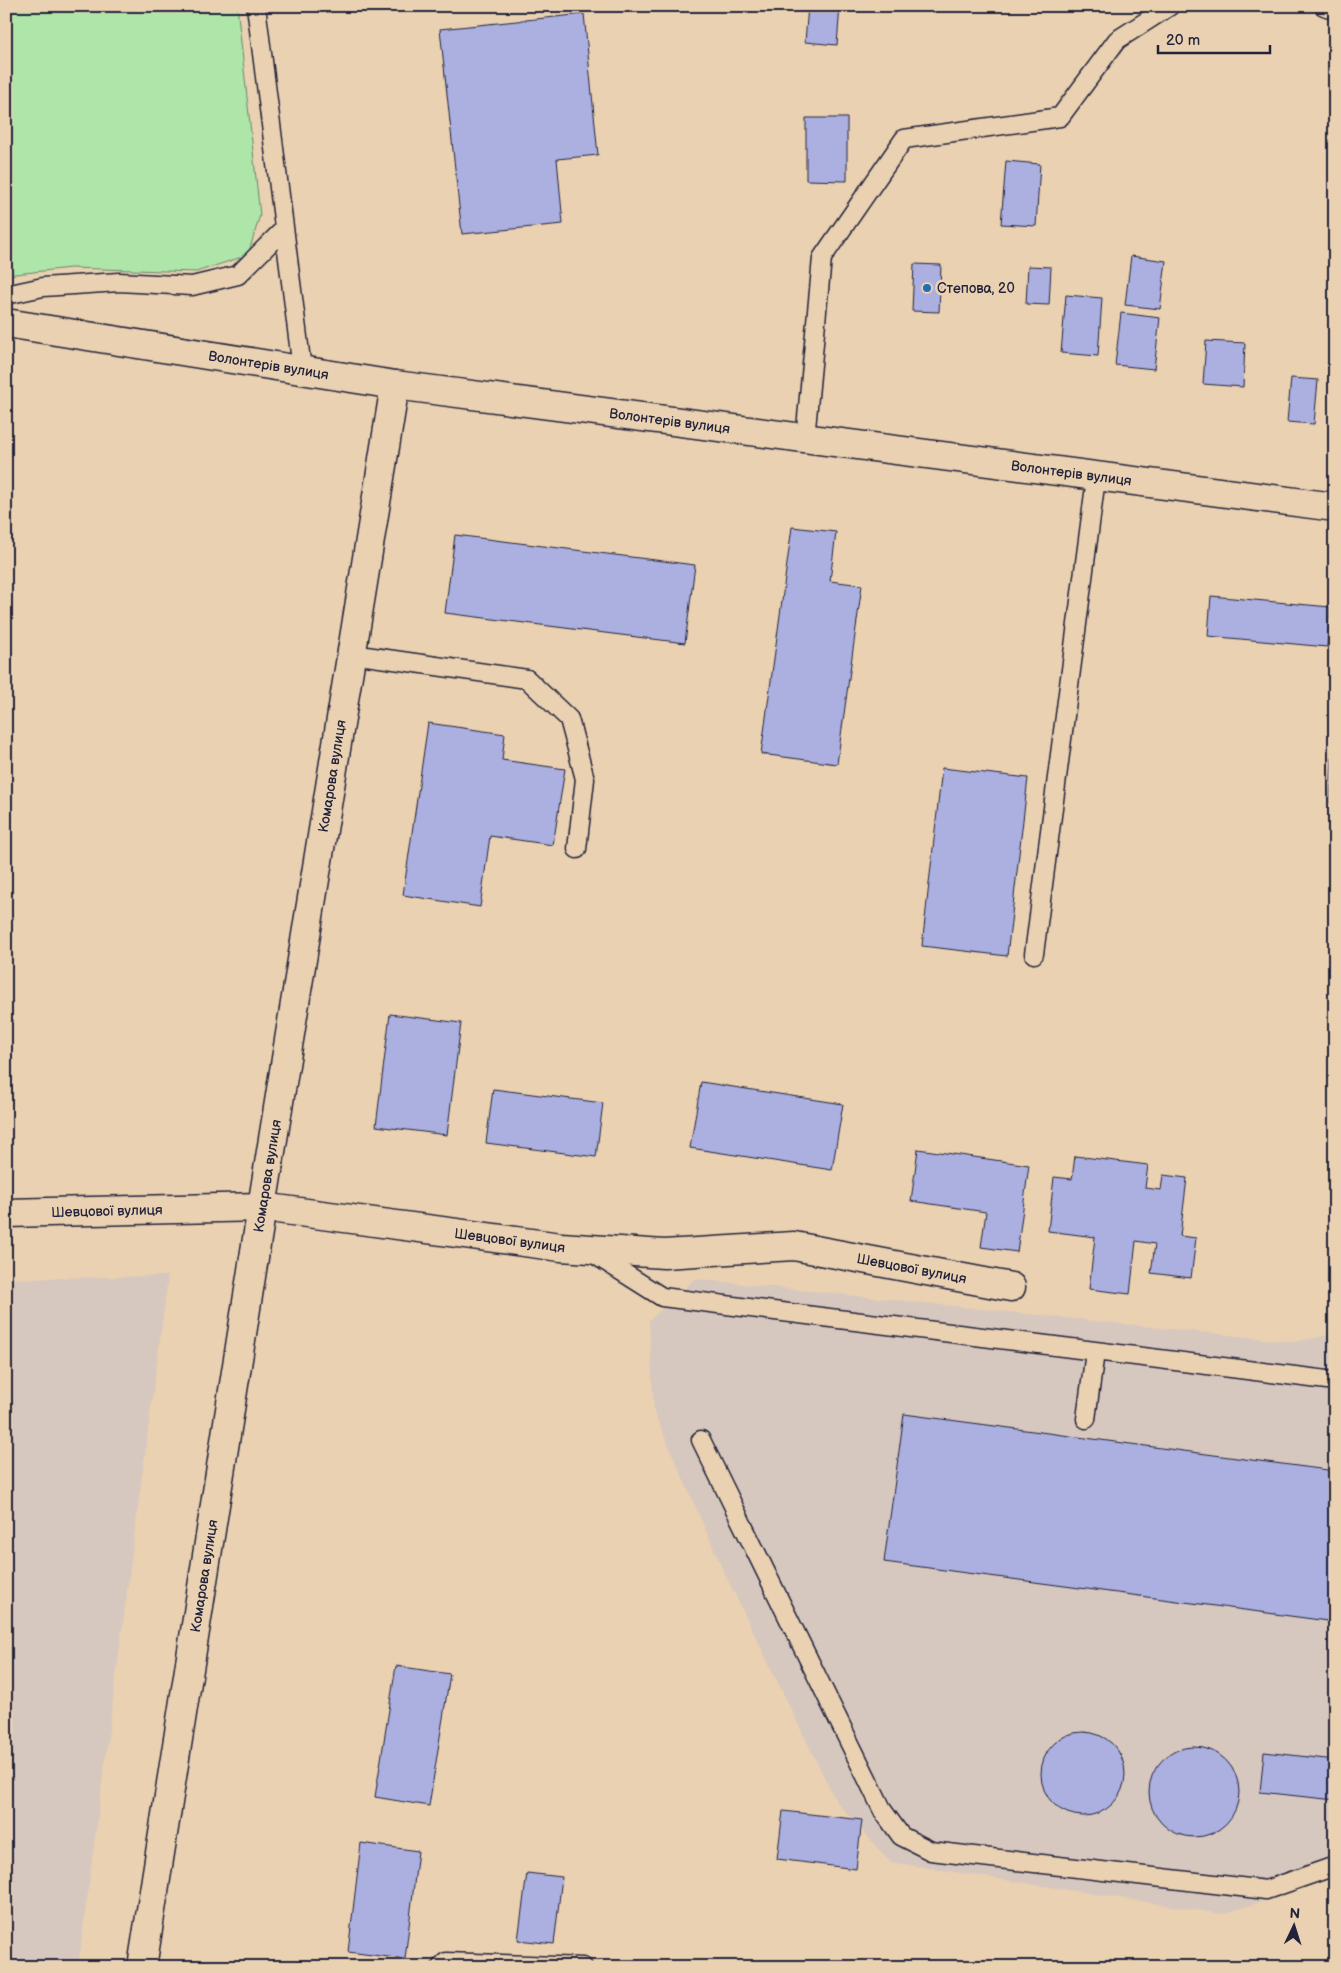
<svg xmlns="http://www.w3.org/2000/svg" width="1341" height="1973" viewBox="0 0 1341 1973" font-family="'Balsamiq Sans',sans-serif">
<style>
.built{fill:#d6c7bf}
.green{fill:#aee5a8;stroke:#688472}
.building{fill:#abb0e1;stroke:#22223b}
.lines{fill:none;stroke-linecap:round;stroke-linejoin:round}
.service-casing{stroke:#22223b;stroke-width:21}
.minor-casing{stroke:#22223b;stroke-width:31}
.service{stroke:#e9d1b1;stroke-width:18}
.minor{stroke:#e9d1b1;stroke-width:28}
.poi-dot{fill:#1f6fb2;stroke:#e9d1b1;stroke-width:2}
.labels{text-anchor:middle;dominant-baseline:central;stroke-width:5;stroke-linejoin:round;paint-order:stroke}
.poi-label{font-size:14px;fill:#22223b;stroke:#e9d1b1;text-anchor:start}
.street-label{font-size:14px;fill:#22223b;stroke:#e9d1b1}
</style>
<rect width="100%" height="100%" fill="#e9d1b1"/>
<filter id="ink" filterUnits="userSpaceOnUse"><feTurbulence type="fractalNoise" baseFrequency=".02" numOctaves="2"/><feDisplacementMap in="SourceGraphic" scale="10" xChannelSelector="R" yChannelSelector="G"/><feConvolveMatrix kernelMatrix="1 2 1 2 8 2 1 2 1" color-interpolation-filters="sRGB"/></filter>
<g filter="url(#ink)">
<path class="built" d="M 168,1276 L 78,1967 L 6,1967 L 6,1279 Z
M 695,1279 L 1294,1342 L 1335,1334 L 1335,1877 L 1223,1914 L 890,1862 L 836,1801 L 725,1574 L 654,1412 L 649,1321 Z"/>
<path class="green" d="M 6,6 L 237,6 L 260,215 L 248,255 L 196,272 L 70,268 L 6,275 Z"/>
<path class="building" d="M 808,6 L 840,6 L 837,45 L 805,42 Z
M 584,14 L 598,155 L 557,159 L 563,224 L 462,234 L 440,29 Z
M 806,118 L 847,118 L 847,181 L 806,180 Z
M 1006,161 L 1040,164 L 1036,226 L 1001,224 Z
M 1131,256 L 1166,261 L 1160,309 L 1125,305 Z
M 914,264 L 941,265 L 939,312 L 912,311 Z
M 1028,266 L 1051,267 L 1049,305 L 1026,304 Z
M 1066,295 L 1102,298 L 1098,356 L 1061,353 Z
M 1121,313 L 1160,318 L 1154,369 L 1115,365 Z
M 1206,341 L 1245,343 L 1243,387 L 1203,384 Z
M 1291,378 L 1318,380 L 1314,424 L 1287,422 Z
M 792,527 L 836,532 L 830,581 L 862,585 L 837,764 L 761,754 Z
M 455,535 L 695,565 L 685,643 L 445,613 Z
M 1211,596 L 1330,607 L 1327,647 L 1208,636 Z
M 1334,708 L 1335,708 L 1335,803 L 1330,803 Z
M 428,723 L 505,734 L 502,760 L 565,769 L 553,845 L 490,836 L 480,907 L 403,895 Z
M 942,768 L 1028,778 L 1007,956 L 922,946 Z
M 390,1014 L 461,1023 L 447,1135 L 376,1126 Z
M 701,1082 L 843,1104 L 832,1170 L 690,1148 Z
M 493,1089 L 603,1103 L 596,1157 L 486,1143 Z
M 918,1149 L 1029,1165 L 1017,1252 L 981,1247 L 986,1212 L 911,1201 Z
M 1075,1156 L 1148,1165 L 1145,1188 L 1161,1190 L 1163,1175 L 1187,1178 L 1180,1236 L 1196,1238 L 1191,1278 L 1151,1273 L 1155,1244 L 1136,1241 L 1130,1294 L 1089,1289 L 1095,1237 L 1048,1231 L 1054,1177 L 1072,1179 Z
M 904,1414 L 1335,1471 L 1335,1622 L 884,1562 Z
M 396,1666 L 450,1674 L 429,1806 L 375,1797 Z
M1041 1774a42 42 0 1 1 84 0a42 42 0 1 1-84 0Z
M1149 1792a45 45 0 1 1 90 0a45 45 0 1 1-90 0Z
M 1264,1752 L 1335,1760 L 1335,1800 L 1260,1792 Z
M 783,1811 L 862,1820 L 856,1869 L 777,1859 Z
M 361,1843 L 418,1851 L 405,1959 L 348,1952 Z
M 527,1873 L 562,1877 L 554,1944 L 518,1940 Z"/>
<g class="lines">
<g class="service-casing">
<path id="service" d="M 256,6 L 302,369
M 1324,6 L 1335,10
M 6,295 L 43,287 L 119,282 L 192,286 L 238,275 L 284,229
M 805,439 L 822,258 L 904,139 L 1060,117 L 1117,40 L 1170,6
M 352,654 L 527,679 L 569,719 L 585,779 L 577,849
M 1034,954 L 1096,478
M 589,1251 L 662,1297 L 1335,1381
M 1086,1419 L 1095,1352
M 701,1440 L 883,1811 L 901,1836 L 931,1851 L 1266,1890 L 1335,1866
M 441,1967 L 446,1962 L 583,1967"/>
</g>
<g class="minor-casing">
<g id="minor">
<path id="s1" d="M 6,323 L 395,385 L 1335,507"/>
<path id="s2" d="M 6,1213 L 262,1207 L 561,1247 L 664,1254 L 794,1246 L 1011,1287"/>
<path id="s3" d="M 142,1967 L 262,1207 L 395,385"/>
</g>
</g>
<use href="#service" class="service"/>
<use href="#minor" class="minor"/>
</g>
</g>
<circle class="poi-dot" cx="927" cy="288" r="5"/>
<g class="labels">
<g class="poi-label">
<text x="937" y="288">Степова, 20</text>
</g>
<g class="street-label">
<text stroke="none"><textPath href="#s1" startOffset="266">Волонтерів вулиця</textPath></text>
<text stroke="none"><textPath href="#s1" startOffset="671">Волонтерів вулиця</textPath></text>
<text stroke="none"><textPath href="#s1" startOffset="1076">Волонтерів вулиця</textPath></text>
<text stroke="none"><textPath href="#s3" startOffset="1206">Комарова вулиця</textPath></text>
<text stroke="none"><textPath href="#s3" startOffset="801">Комарова вулиця</textPath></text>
<text stroke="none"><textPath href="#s2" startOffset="101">Шевцової вулиця</textPath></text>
<text stroke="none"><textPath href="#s2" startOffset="506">Шевцової вулиця</textPath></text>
<text stroke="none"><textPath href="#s2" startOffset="911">Шевцової вулиця</textPath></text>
<text stroke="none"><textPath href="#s3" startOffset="396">Комарова вулиця</textPath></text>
</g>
</g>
<rect width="1341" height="1973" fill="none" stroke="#e9d1b1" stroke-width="25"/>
<rect x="12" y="12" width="1316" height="1948" fill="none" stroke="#22223b" stroke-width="2" filter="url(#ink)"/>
<g transform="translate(1294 1926) rotate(4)" stroke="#e9d1b1" stroke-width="4" paint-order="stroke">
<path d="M0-4L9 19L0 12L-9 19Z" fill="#22223b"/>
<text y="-8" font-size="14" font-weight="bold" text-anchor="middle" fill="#22223b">N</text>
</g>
<path d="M1158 45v8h112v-8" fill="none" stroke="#22223b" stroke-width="2.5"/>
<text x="1166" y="45" font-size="15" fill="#22223b" stroke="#e9d1b1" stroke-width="4" paint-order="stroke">20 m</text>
</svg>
